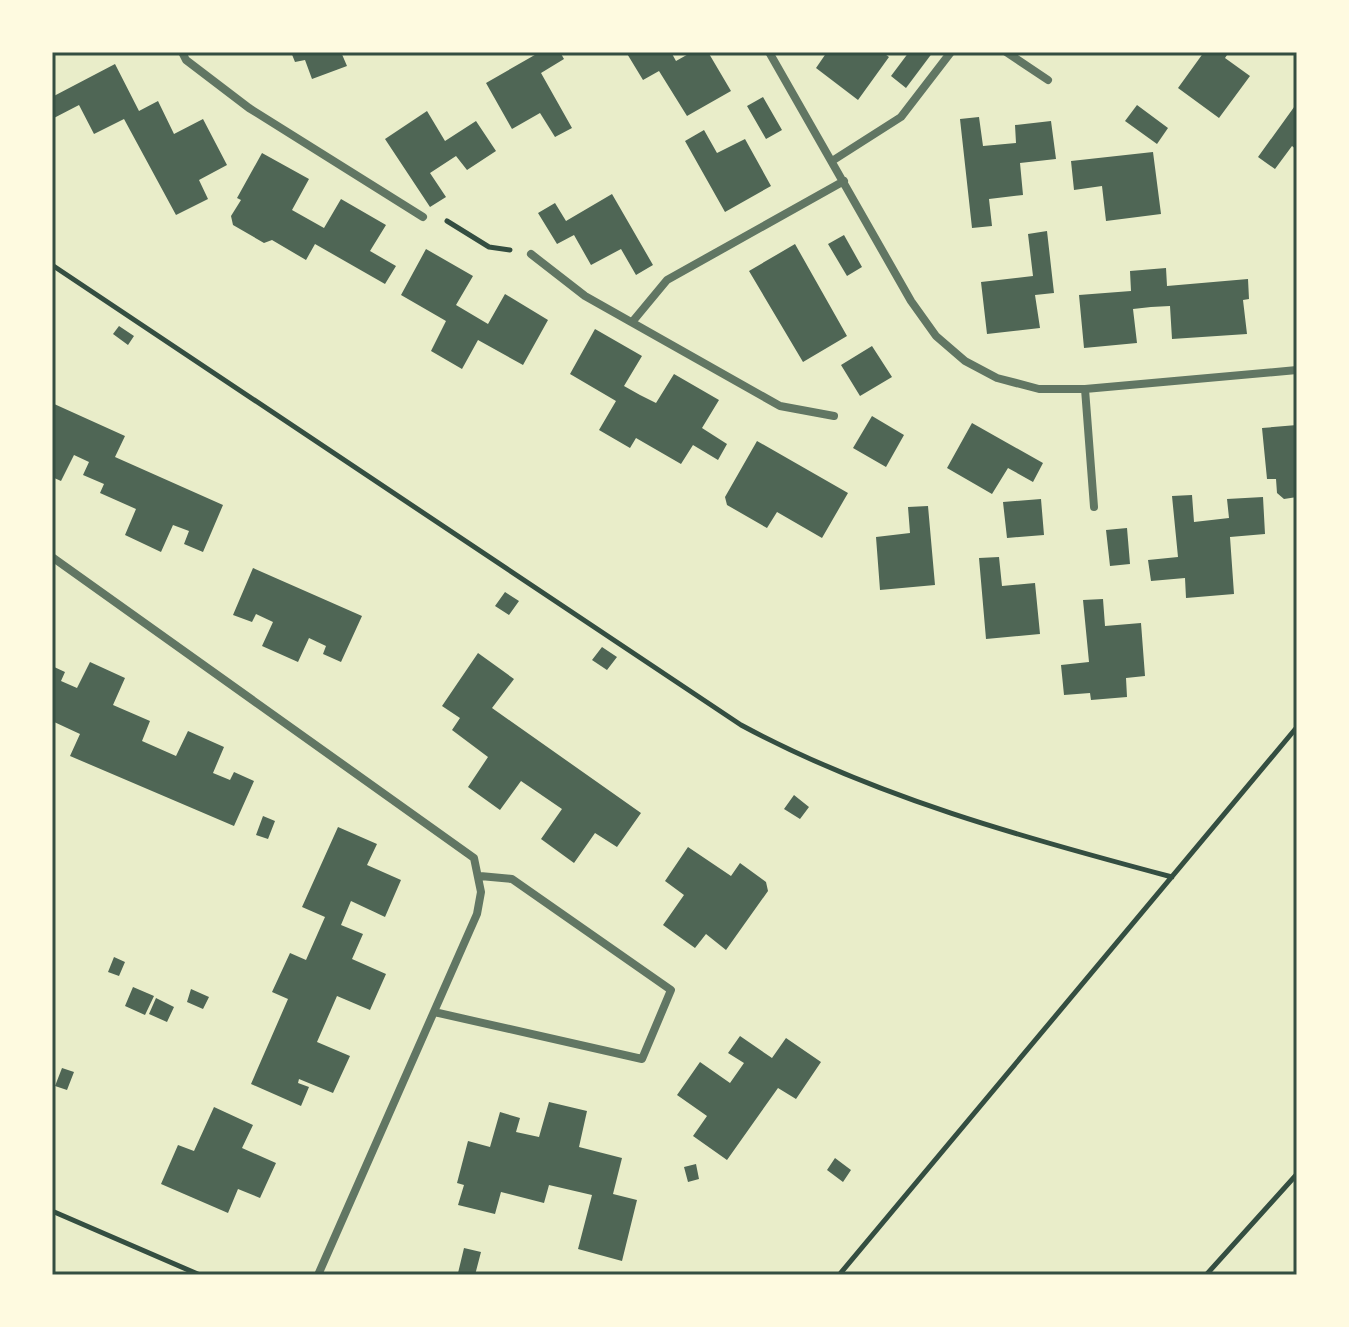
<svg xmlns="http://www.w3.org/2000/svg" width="1349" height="1327" viewBox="0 0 1349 1327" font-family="Barlow,sans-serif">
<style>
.building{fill:#4f6655}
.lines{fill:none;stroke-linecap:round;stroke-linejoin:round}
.path{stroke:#344e41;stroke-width:5}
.minor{stroke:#617663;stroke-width:8}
.neatline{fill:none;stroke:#344e41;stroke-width:3}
</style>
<rect width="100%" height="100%" fill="#e9edc9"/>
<path class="building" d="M 291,52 L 341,52 L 347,66 L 312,79 L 305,60 L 295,62 Z
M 540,52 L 560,52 L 564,59 L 541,73 L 572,128 L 555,137 L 540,113 L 512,129 L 486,83 Z
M 626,52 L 671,52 L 676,61 L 692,52 L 708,52 L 731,91 L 687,116 L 659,71 L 643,80 Z
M 827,52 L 882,52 L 889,57 L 858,100 L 816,68 Z
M 909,52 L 933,52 L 906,88 L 891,76 Z
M 1204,52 L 1229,52 L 1225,58 L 1250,76 L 1219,118 L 1178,88 Z
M 115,64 L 139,111 L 158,101 L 174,134 L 203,119 L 227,165 L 199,180 L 208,199 L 176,215 L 124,119 L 94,134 L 79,105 L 52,119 L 52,97 Z
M 763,97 L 782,130 L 766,139 L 747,106 Z
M 1297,103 L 1297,150 L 1292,146 L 1275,169 L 1258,157 Z
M 1137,105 L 1168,128 L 1157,144 L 1125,121 Z
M 427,111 L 445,141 L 476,121 L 496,151 L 467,170 L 456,156 L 430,173 L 446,197 L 430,207 L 385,139 Z
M 979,117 L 983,146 L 1016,143 L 1015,125 L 1051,121 L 1056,159 L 1020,163 L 1023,195 L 989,199 L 992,226 L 972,228 L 960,119 Z
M 704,130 L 717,153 L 745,139 L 771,186 L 725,212 L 685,141 Z
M 1153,152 L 1161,214 L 1106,221 L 1102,186 L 1074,190 L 1071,161 Z
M 262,153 L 309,179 L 292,210 L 324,228 L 341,199 L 386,225 L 370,251 L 396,266 L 385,284 L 315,244 L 306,260 L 272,240 L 264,243 L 233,225 L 231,216 L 241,200 L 237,198 Z
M 612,194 L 653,265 L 636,275 L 621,249 L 591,265 L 574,235 L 557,244 L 538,213 L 555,203 L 566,221 Z
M 1047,231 L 1054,293 L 1035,295 L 1040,328 L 987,334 L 981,282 L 1033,276 L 1028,234 Z
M 844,235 L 862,267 L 847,276 L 828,244 Z
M 795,244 L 847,336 L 803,362 L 749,271 Z
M 426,249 L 473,276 L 456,305 L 488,324 L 505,294 L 548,320 L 523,365 L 478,340 L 462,369 L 431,351 L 446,321 L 401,295 Z
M 1166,268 L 1167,286 L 1248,279 L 1249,299 L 1243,300 L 1247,334 L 1172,339 L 1170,306 L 1151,307 L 1133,309 L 1137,343 L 1084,348 L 1079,295 L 1131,291 L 1130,271 Z
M 119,326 L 134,336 L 128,345 L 113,334 Z
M 595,329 L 642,356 L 624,386 L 640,395 L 656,403 L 674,374 L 719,400 L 702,428 L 727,444 L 718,460 L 693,445 L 681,464 L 636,438 L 630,448 L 599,430 L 616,401 L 570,374 Z
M 872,346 L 892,377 L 860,396 L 841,365 Z
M 52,403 L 125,436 L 115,457 L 223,505 L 203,552 L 184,544 L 189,531 L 173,525 L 161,552 L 125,535 L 136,509 L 100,493 L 104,484 L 83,475 L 89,462 L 74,455 L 61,481 L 52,477 Z
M 872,416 L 904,435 L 886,467 L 853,448 Z
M 972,423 L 1043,463 L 1033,482 L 1008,468 L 992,494 L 947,468 Z
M 1297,425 L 1297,497 L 1284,499 L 1277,493 L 1276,479 L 1267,479 L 1262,428 Z
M 757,441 L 848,493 L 822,538 L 777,512 L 767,528 L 727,505 L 725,497 Z
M 1192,495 L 1194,522 L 1229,518 L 1227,499 L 1263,497 L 1265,534 L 1230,537 L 1234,594 L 1186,598 L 1185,578 L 1151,581 L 1148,560 L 1178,557 L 1172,496 Z
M 1041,499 L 1044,535 L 1007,538 L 1003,502 Z
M 928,506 L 935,585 L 880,590 L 876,537 L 910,533 L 908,507 Z
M 1127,528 L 1130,564 L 1110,566 L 1106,530 Z
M 999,557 L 1002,586 L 1035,583 L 1040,634 L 986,639 L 979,558 Z
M 253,568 L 362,616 L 341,662 L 323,654 L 326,646 L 309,638 L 298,662 L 262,646 L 273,622 L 256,614 L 252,622 L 233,615 Z
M 505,592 L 519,601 L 509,615 L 495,606 Z
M 1103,599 L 1105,626 L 1141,623 L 1145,676 L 1126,678 L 1127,697 L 1091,700 L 1090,693 L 1064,695 L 1061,665 L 1089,662 L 1083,600 Z
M 602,647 L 617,657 L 607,670 L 592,660 Z
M 478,653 L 514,679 L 492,708 L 641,813 L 617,847 L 595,833 L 574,863 L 541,839 L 562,809 L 521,781 L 500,810 L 468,787 L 488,757 L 452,730 L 460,718 L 442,706 Z
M 90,662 L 125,678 L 113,705 L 150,721 L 142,741 L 176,756 L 188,731 L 224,747 L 213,773 L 230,780 L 234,772 L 254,781 L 234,826 L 70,756 L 80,734 L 52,721 L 52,666 L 65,672 L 61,681 L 77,688 Z
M 794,795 L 809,807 L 800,819 L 784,809 Z
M 263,816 L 275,821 L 268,839 L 256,835 Z
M 338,827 L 377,844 L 367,865 L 401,880 L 385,917 L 351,901 L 341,925 L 363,934 L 352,959 L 386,974 L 370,1010 L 337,996 L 317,1042 L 350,1056 L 333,1093 L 299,1079 L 298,1083 L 309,1087 L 301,1106 L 251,1084 L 288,999 L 272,992 L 290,953 L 306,960 L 325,917 L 302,907 Z
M 688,847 L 731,876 L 740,863 L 766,882 L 768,891 L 726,950 L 706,934 L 695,948 L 663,925 L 684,895 L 665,881 Z
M 114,957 L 125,962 L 119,976 L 108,972 Z
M 133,987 L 154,996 L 145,1015 L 125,1006 Z
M 191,989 L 209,997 L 203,1009 L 187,1002 Z
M 156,998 L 174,1007 L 167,1022 L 149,1014 Z
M 740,1036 L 772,1058 L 786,1038 L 821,1062 L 796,1099 L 778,1088 L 727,1160 L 693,1136 L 707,1116 L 677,1095 L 700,1062 L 730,1083 L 744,1063 L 728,1053 Z
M 62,1068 L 74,1072 L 67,1090 L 55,1086 Z
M 549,1102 L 587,1111 L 579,1147 L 622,1158 L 613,1194 L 637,1200 L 622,1261 L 578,1249 L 592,1195 L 549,1185 L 544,1203 L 501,1192 L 495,1214 L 458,1205 L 464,1185 L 457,1183 L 468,1141 L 490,1147 L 500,1112 L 520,1118 L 516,1132 L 539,1137 Z
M 214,1107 L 253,1125 L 242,1148 L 276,1163 L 260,1198 L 238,1189 L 228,1213 L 161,1184 L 178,1145 L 194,1151 Z
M 835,1158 L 851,1170 L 843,1182 L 827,1170 Z
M 696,1164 L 699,1179 L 688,1182 L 684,1167 Z
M 464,1248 L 481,1252 L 475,1275 L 458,1273 Z"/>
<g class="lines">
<path class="path" d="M 447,221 L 489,247 L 510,250
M 52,265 L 741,725 C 875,797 1025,838 1172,877
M 52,1211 L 200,1275
M 839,1275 L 1297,727
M 1206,1275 L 1297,1174"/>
<path class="minor" d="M 182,52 L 186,60 L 249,108 L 423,217
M 769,52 L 911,301 L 936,336 L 965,361 L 997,378 L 1039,389 L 1085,389 L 1297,370
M 1006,52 L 1048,80
M 832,161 L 901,117 L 951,52
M 531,254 L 585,296 L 780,406 L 834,416
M 633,321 L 667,280 L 844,181
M 1085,389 L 1094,507
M 52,557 L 474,858 L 481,892 L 477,914 L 318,1275
M 434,1012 L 642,1059 L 671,990 L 512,879 L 480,876"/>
</g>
<rect width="1349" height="1327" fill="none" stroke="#fefae0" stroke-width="108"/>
<rect x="54" y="54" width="1241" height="1219" class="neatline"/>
</svg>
